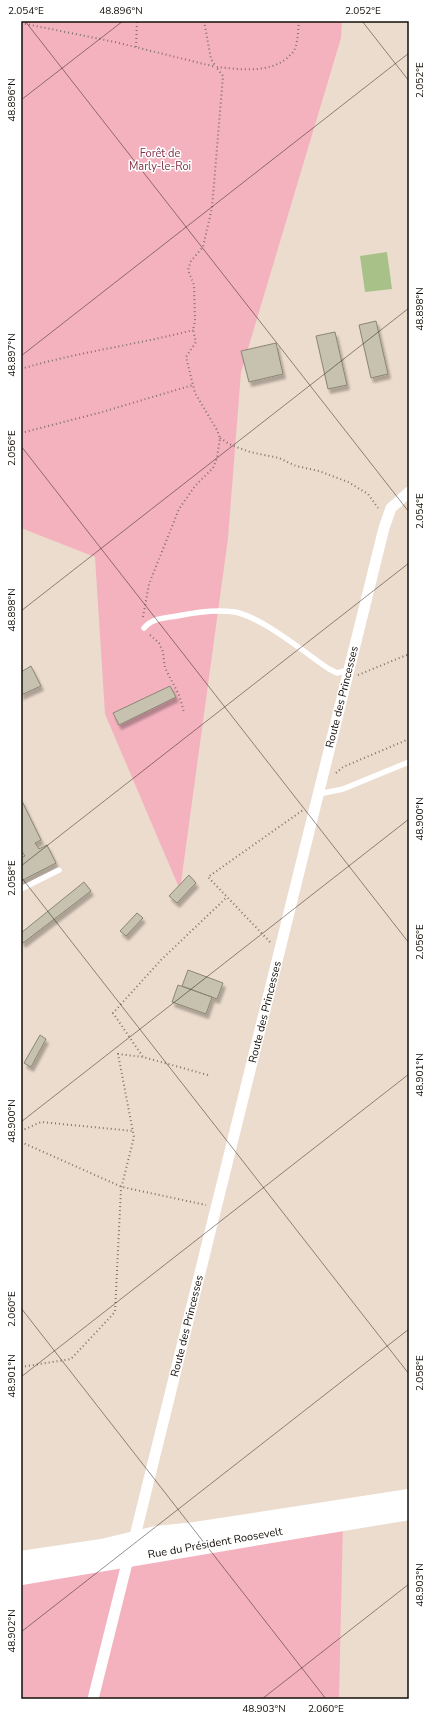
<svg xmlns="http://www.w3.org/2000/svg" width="430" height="1720" viewBox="0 0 430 1720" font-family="'Nunito Sans',sans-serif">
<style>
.green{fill:#f4b2be}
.water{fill:#a7c188}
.building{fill:#c6c2af;stroke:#8a8674;filter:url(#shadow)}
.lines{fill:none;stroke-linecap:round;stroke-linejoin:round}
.path{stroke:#7e746a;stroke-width:2;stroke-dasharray:1 3;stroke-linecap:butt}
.lane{stroke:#fff;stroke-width:5.5}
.street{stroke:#fff;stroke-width:11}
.primary{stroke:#fff;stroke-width:18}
.ticks{fill:none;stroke:#130e09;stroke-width:1;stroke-opacity:0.45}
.labels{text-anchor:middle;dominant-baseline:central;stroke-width:3;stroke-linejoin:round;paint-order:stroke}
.park-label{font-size:11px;fill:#823146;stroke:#fff}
.street-label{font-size:11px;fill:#130e09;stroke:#fff}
.neatline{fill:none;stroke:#130e09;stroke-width:1.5}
.ticks-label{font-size:10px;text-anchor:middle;fill:#130e09}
</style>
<defs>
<filter id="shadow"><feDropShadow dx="2.5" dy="4.5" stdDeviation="1" flood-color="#0004"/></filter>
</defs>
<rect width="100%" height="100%" fill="#ecdccd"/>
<path class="green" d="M 21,21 L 342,21 L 341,38 L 241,372 L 228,538 L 180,890 L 105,714 L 95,557 L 21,528 Z
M 343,1522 L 339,1699 L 21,1699 L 21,1579 Z"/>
<path class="water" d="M 387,252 L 392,289 L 365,292 L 360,256 Z"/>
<path class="building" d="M 376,321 L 388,374 L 371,378 L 359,325 Z
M 335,332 L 347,385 L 328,389 L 316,336 Z
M 276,343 L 283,374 L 249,382 L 241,351 Z
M 31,666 L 41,686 L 21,695 L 21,672 Z
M 170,686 L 176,697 L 119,725 L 113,713 Z
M 21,799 L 41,840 L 35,843 L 39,849 L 47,845 L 56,863 L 21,881 L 21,858 L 25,856 L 21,850 Z
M 189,875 L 196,883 L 177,903 L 169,896 Z
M 84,882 L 91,891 L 23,943 L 21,940 L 21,933 Z
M 137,913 L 143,918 L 126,936 L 120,931 Z
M 188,970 L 223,983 L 217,999 L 182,986 Z
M 178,985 L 212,997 L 206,1014 L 172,1002 Z
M 40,1035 L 46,1039 L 31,1067 L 24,1063 Z"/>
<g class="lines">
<path class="path" d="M 204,21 L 211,59 L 216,67
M 21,23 L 115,42 L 216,67
M 136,47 L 137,21
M 21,369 C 77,352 136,345 193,330
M 21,433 L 102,412 L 193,385
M 220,438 L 231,445 L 250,452 L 279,458 L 296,466 L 319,471 L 348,482 L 368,494 L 378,508
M 143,617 L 149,584 L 179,509 L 195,486 L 213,468 L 217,458 L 220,438 L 217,430 L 195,393 L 186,357 L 196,342 L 193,330 L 195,321 L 194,285 L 188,270 L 191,261 L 203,247 L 212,208 L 223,76 L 216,67 C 239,69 268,74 287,58 C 289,56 292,54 294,51 C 298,42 298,31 299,21
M 150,635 L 159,643 L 163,652 L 165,668 L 179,695 L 184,712
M 358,675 L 409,654
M 336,773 L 343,767 L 409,739
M 270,942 L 208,877 L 303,810
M 208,1075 L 143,1057 L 113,1013 L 161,960 L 227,897
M 21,1131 L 41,1122 L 133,1131
M 21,1142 L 122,1187 L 206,1205
M 21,1367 L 71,1359 L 115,1312 L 121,1189 L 134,1137 L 118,1054 L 143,1057"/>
<path class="lane" d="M 144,628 C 152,618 165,618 177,616 C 196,612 216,609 235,612 C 262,617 305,653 329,669 L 337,673 L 349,670
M 319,794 L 343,789 L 409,762
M 21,889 L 59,870"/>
<path class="street" d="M 134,1540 L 384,528 L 391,508 L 409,492
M 93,1699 L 128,1559"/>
<path class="primary" d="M 21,1560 L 102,1548 L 156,1535 L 195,1531 L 409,1498
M 21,1576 L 409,1511"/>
</g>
<path class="ticks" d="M 25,21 L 409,512M 362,21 L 409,81M 21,100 L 123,21M 21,356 L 409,53M 21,446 L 409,943M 21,611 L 409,308M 21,866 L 409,563M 21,877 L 409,1374M 21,1122 L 409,819M 21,1308 L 326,1699M 21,1377 L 409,1074M 21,1632 L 409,1329M 262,1699 L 409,1584"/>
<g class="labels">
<g class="park-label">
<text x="160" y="153">Forêt de<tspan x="160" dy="13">Marly-le-Roi</tspan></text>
</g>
<g class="street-label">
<text transform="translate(342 697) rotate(-76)">Route des Princesses</text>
<text transform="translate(265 1012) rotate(-76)">Route des Princesses</text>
<text transform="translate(187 1326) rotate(-76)">Route des Princesses</text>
<text transform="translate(215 1543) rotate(-10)">Rue du Président Roosevelt</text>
</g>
</g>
<rect width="430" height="1720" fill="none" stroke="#ffffff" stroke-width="44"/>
<rect x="22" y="22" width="386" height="1676" class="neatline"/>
<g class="ticks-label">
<text x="26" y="14">2.054°E</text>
<text x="121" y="14">48.896°N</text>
<text x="363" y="14">2.052°E</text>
<text transform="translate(419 80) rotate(-90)" y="4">2.052°E</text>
<text transform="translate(11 100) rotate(-90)" y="4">48.896°N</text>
<text transform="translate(419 309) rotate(-90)" y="4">48.898°N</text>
<text transform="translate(11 355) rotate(-90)" y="4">48.897°N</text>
<text transform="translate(11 448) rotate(-90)" y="4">2.056°E</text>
<text transform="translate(419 511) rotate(-90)" y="4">2.054°E</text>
<text transform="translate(11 610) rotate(-90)" y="4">48.898°N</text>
<text transform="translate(419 819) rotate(-90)" y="4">48.900°N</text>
<text transform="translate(11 878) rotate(-90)" y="4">2.058°E</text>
<text transform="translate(419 942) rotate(-90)" y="4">2.056°E</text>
<text transform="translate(419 1075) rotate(-90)" y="4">48.901°N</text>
<text transform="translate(11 1121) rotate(-90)" y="4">48.900°N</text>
<text transform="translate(11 1309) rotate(-90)" y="4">2.060°E</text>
<text transform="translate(419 1373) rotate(-90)" y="4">2.058°E</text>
<text transform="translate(11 1376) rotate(-90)" y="4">48.901°N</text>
<text transform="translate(419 1585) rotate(-90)" y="4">48.903°N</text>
<text transform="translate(11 1631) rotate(-90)" y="4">48.902°N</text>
<text x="264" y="1712">48.903°N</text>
<text x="326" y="1712">2.060°E</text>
</g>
</svg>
